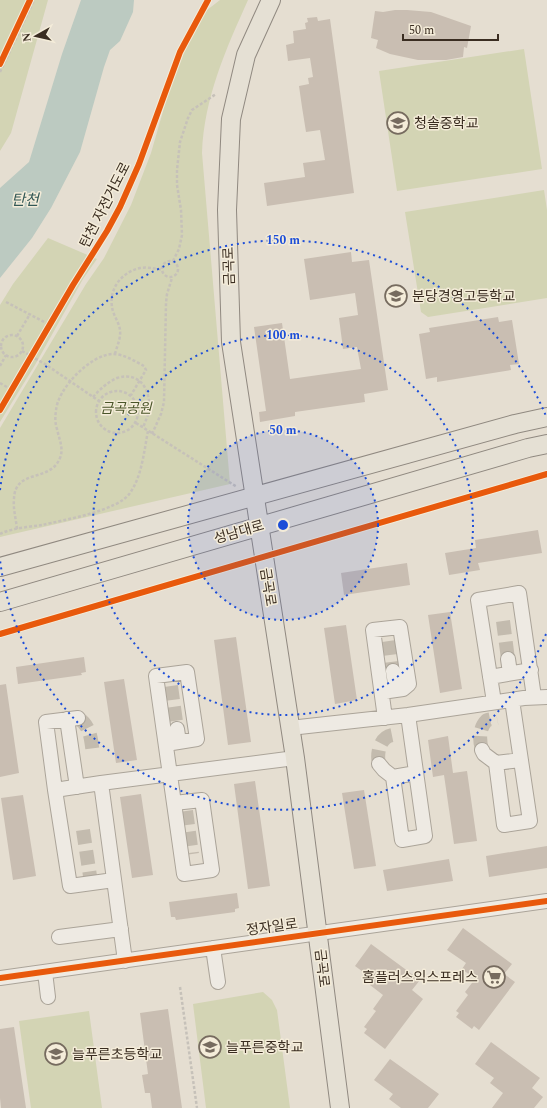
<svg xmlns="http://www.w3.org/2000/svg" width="547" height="1108" viewBox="0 0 547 1108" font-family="Spectral,'Noto Sans KR',serif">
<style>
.green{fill:#d3d4b4}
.water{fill:#bccac1}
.building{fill:#c9beb2}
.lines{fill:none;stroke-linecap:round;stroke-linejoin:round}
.minor-tunnel{stroke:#c3bbae;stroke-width:14;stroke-dasharray:14 7;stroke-linecap:butt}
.minor-casing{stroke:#aba499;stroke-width:16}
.major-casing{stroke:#908980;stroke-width:20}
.path{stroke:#c6c1b9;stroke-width:2.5;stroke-dasharray:3 2;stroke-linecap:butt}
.minor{stroke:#eeeae3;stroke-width:14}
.major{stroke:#e5e0d4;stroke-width:18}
.cycleway-casing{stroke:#f4ecd9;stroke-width:8}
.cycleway{stroke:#e8590c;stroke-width:6}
.ring{fill:none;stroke:#1d4ed8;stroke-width:2;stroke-dasharray:2 4}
.labels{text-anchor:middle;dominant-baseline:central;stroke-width:3;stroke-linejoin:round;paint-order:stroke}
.poi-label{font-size:14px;fill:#3a2d21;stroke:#f4ecd9;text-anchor:start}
.street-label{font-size:14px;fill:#3a2d21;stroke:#f4ecd9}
.park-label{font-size:14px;font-style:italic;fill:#4a5529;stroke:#f4ecd9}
.water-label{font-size:15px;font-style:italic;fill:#325856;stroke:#f4ecd9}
.centre{fill:#1d4ed8;stroke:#f4ecd9;stroke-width:2}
.ring-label{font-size:12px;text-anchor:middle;font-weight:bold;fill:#1d4ed8;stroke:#f4ecd9;stroke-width:3;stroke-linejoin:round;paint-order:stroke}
</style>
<rect width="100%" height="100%" fill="#e5ded1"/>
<path class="green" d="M 0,0 L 48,0 L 11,133 L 0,151 Z
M 220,0 L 248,0 C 226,49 204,98 202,153 L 230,484 L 0,537 L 0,428 L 86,284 L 104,258 L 131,205 L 151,153 L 172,80 L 187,43 L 207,10 Z
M 524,49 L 542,169 L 397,191 L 379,71 Z
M 544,190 L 547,210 L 547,298 L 428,317 L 421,312 L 405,212 Z
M 48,238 L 97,259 L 83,279 L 35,365 L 0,422 L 0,305 L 13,284 Z
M 263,992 L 272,1000 L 277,1010 L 290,1108 L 206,1108 L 193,1004 Z
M 89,1011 L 102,1108 L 31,1108 L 19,1021 Z"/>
<path class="water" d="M 81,0 L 134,0 L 133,12 L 120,41 L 110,50 L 104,67 L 80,152 L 51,208 L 32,238 L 0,278 L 0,188 L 29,162 L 62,54 Z"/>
<path class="building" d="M 395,10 L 407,10 L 431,12 L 471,26 L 467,48 L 464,47 L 463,57 L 446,60 L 418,60 L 390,54 L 376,48 L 378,40 L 371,38 L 375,11 L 383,12 Z
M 317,17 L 318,21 L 330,19 L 354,193 L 267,206 L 264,183 L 305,177 L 303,163 L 325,160 L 320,130 L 306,132 L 302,107 L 299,86 L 309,84 L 308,78 L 313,77 L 310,58 L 288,61 L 286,45 L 294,43 L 293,31 L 306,29 L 305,23 L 308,22 L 307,18 Z
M 351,252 L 352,262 L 369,260 L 388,390 L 364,394 L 365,402 L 295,412 L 295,416 L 260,422 L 259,412 L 266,411 L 254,327 L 282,323 L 290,379 L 361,369 L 357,347 L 343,349 L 339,318 L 358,315 L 355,293 L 310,300 L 304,259 Z
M 498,317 L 499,322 L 512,320 L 519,364 L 510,365 L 511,370 L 437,382 L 437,377 L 426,379 L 419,334 L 430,332 L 429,328 Z
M 538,530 L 542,553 L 478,563 L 480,570 L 449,575 L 445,553 L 476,548 L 475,540 Z
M 407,563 L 410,585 L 344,595 L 341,573 Z
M 450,612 L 462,689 L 440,693 L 428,615 Z
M 346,625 L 357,700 L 335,704 L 324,628 Z
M 236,637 L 251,742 L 228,745 L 214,640 Z
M 84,657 L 86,672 L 81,673 L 82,675 L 18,684 L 16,667 Z
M 124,679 L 137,760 L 116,763 L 104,682 Z
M 6,684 L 19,773 L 0,777 L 0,685 Z
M 448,736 L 453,773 L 467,771 L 477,841 L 454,844 L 444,775 L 433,777 L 428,740 Z
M 255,781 L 270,886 L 248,889 L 234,784 Z
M 364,790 L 376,866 L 354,869 L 342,793 Z
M 141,794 L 153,875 L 132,878 L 120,797 Z
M 23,795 L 36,876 L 13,880 L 1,798 Z
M 547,846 L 547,868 L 489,877 L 486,856 Z
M 449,859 L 453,881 L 387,891 L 383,870 Z
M 237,893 L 239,908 L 235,909 L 235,912 L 176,920 L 175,917 L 171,917 L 169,902 Z
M 463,928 L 512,964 L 504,974 L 515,982 L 479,1030 L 474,1026 L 472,1029 L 456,1017 L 459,1013 L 456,1011 L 468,995 L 465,992 L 475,979 L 462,969 L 466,963 L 447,950 Z
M 371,944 L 420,980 L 412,990 L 423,999 L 385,1049 L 364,1033 L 367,1029 L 364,1027 L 376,1011 L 373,1009 L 383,995 L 370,985 L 374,980 L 355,966 Z
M 168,1009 L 182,1108 L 152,1108 L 150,1093 L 145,1093 L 142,1075 L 148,1074 L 140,1013 Z
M 14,1027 L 26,1108 L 1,1108 L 0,1098 L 0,1029 Z
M 491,1042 L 540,1078 L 532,1088 L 543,1097 L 534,1108 L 492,1108 L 503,1093 L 490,1083 L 494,1078 L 475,1064 Z
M 390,1059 L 439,1094 L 428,1108 L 401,1108 L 389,1099 L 393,1094 L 374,1080 Z"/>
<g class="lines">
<path class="minor-tunnel" d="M 503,621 L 508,659
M 389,641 L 393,671
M 171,686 L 177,729
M 78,718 C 91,726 91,740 93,754
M 482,750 C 479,739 479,728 487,720 L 497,718
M 379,764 C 376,751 381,733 398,735
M 186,811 L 192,854
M 83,830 L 90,876"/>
<g class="minor-casing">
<path id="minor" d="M 508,659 L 510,673
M 393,671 L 396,690
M 490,677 L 531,670
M 382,692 L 403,689 L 409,684 L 400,627 L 373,630 L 385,718
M 512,700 L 530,821 L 504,825 L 496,763 L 521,760
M 494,702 L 478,600 L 519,593 L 534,697
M 408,715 L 425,836 L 402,840 L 393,777 L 416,773
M 67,719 L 77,787
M 290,728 L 408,715 L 524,698 L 547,697
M 177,729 L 179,742
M 166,744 L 197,739 L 187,672 L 156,676 L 184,874 L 212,870 L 202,800 L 174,803
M 482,750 L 484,754 L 496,763
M 379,764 L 384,770 L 393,777
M 101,783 L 55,790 L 70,886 L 114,880
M 55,790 L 46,722 L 78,718
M 59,937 L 121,929
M 213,948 L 218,982
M 125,961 L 101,783 L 295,758
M 45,972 L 48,997
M 0,978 L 547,901"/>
</g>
<g class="major-casing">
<path id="major" d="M 271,0 L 246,55 L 231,119 L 227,210 L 231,342 L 295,758 L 340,1108
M 0,567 L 515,424 L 547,417
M 0,602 L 528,448 L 547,444"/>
</g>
<path class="path" d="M 0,72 L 34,0
M162 269a8 8 0 1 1 16 0a8 8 0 1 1-16 0Z
M 173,261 L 179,249 L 182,235 L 181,210 L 177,185 L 177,170 L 180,142 L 188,118 L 192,110 L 216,94
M 6,302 L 50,325
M1 346a11 11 0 1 1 22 0a11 11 0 1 1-22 0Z
M 17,336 L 30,314
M 22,351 L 45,364 L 99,401
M 115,354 C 117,346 121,338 120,330 C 119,322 113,315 112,307 C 109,288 122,272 140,268 C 147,267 154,268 162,270
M 0,366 L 6,355
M 0,383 L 12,390
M96 412a21 21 0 1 1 42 0a21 21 0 1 1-42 0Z
M 93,397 C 100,389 108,382 117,378 C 140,371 151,390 149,410 C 148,416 145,422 143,428
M 136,423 L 237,487
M 152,434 L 161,414 L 164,402 L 166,303 L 167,294 L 172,278
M 17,529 C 16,519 13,509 14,499 C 15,468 50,483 60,458 C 64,448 59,439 57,429 C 55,423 55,417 56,411 C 57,389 91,354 113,354 C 123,354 135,361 144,366 L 146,370 L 131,395
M 0,534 C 12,528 28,527 42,525 C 63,520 118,511 130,493 C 142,476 144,451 148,431
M 180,987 L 197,1108"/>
<use href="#minor" class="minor"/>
<use href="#major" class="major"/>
<g class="cycleway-casing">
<path id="cycleway" d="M 0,64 L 30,0
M 0,410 L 73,285 L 107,231 L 120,207 L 139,164 L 180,52 L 208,0
M 0,634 L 547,474
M 0,978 L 547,901"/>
</g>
<use href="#cycleway" class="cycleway"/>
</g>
<circle cx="283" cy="525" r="95" fill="#1d4ed8" fill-opacity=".12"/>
<g class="ring">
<circle cx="283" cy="525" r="95"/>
<circle cx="283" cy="525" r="190"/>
<path d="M546 634A285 285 0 0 1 0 560M0 490A285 285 0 0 1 546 416"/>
</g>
<defs>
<g id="school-ring" transform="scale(1.15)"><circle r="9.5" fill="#f4ecd9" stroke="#766b5f" stroke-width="1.5"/><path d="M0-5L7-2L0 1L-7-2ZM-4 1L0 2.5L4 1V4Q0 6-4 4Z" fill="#766b5f"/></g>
<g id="supermarket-ring" transform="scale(1.15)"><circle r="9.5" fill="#f4ecd9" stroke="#766b5f" stroke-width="1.5"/><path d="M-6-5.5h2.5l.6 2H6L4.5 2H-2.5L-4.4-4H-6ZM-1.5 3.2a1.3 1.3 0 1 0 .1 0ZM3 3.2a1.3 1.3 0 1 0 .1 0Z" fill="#766b5f"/></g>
</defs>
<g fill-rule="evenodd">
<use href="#school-ring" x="398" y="123"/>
<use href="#school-ring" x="396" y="296"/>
<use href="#supermarket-ring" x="494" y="977"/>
<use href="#school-ring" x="210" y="1047"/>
<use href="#school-ring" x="56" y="1054"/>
</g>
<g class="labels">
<g class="poi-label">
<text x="414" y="123">청솔중학교</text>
<text x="412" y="296">분당경영고등학교</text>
<text x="478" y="977" text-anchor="end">홈플러스익스프레스</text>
<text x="226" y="1047">늘푸른중학교</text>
<text x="72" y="1054">늘푸른초등학교</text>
</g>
<g class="street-label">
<text transform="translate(105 205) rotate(-63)">탄천 자전거도로</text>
<text transform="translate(229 266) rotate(-92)">금곡로</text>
<text transform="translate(239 532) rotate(-16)">성남대로</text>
<text transform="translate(268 587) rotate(81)">금곡로</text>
<text transform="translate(272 927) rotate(-8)">정자일로</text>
<text transform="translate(322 968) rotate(83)">금곡로</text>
</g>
<g class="park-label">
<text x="126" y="408">금곡공원</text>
</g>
<g class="water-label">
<text x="25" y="200">탄천</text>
</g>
</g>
<circle cx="283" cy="525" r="6" class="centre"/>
<g class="ring-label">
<text x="283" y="244">150 m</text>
<text x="283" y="339">100 m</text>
<text x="283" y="434">50 m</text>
</g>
<g transform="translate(36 36) rotate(262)" stroke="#f4ecd9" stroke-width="3" paint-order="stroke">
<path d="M0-3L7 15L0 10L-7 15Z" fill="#3a2d21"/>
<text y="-6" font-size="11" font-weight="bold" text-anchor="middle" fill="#3a2d21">N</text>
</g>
<path d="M403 34v6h95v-6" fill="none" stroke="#3a2d21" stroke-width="2"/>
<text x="409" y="34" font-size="12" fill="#3a2d21" stroke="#f4ecd9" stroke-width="3" paint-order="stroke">50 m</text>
</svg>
